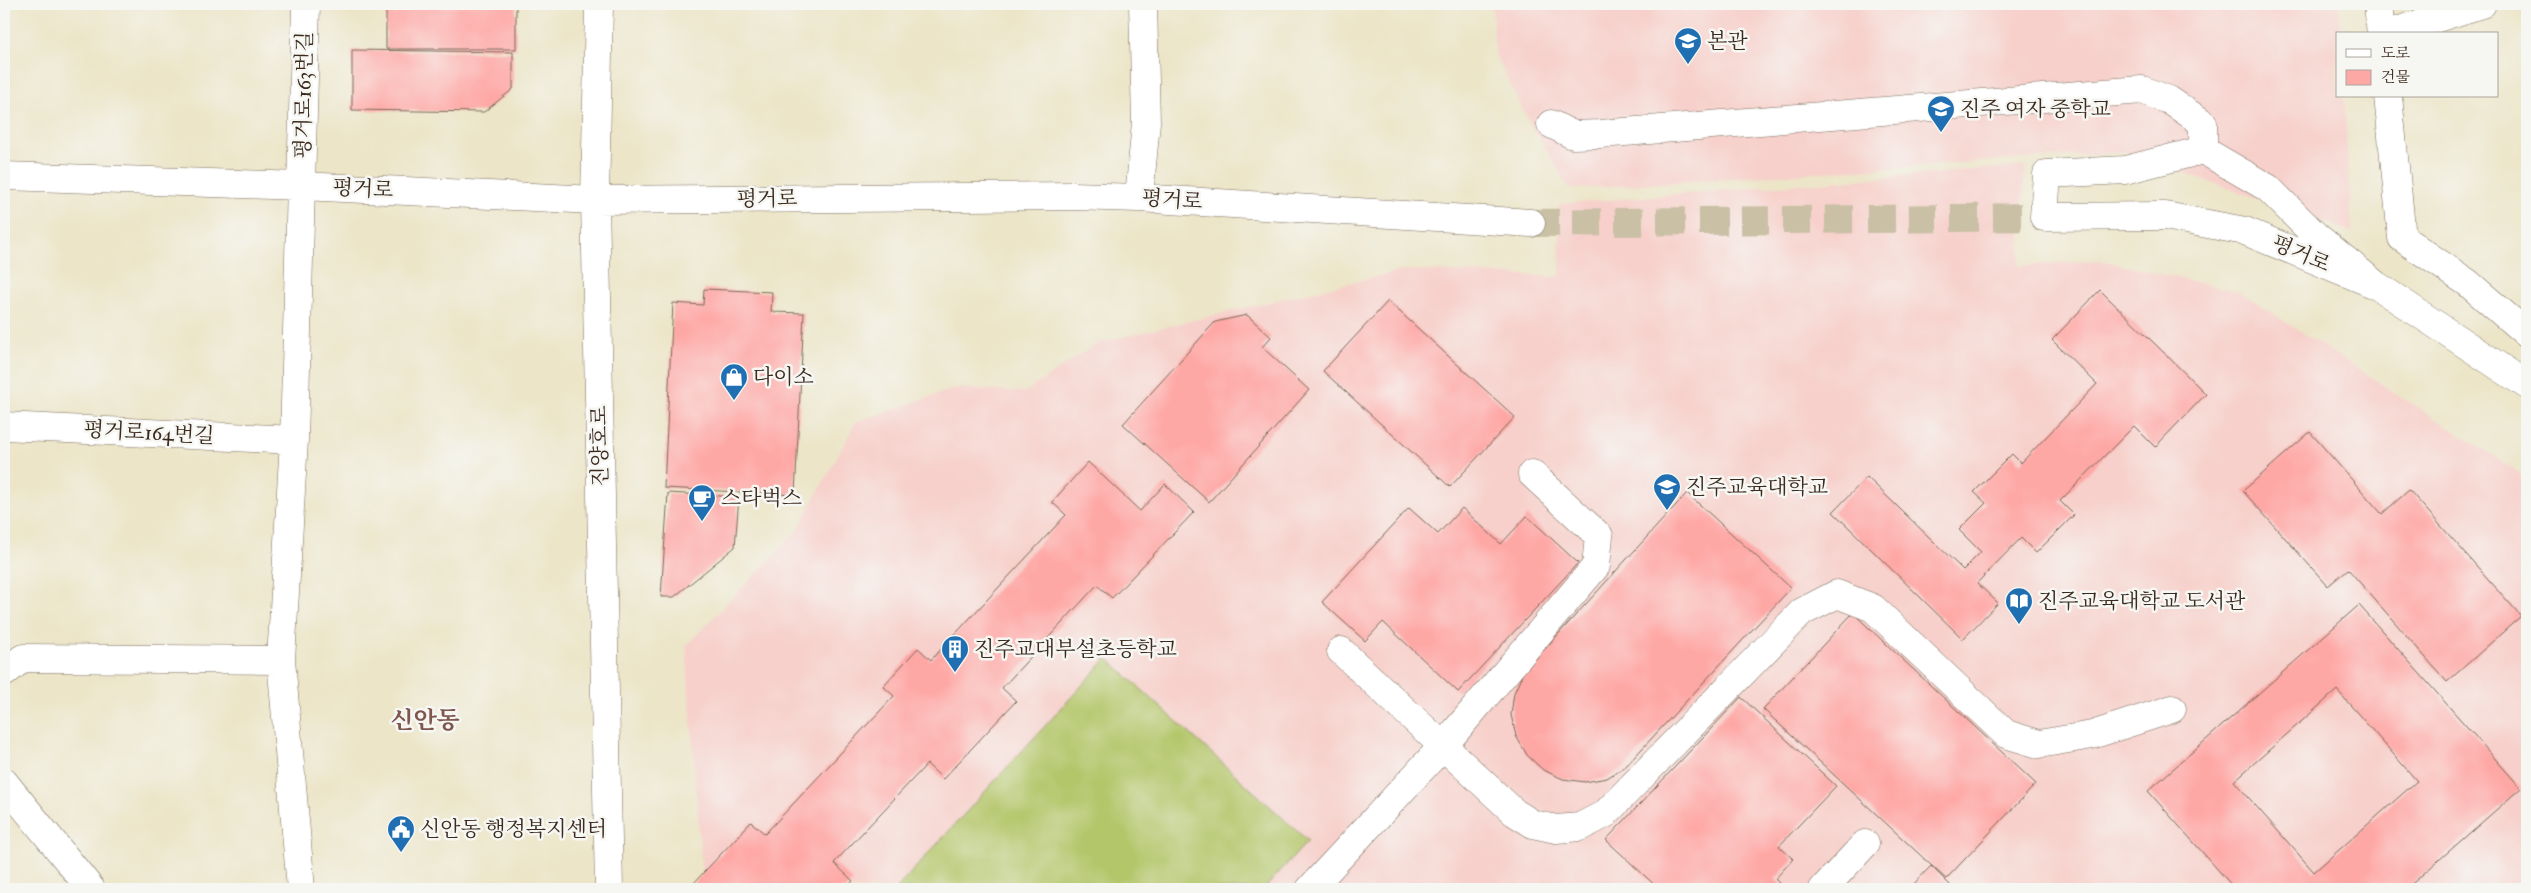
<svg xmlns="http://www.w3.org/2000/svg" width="2531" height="893" viewBox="0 0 2531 893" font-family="'IM FELL Double Pica','Noto Serif KR',serif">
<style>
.built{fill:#f7d0cb}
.garden{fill:#b4c66a;stroke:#787844}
.building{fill:#fea8a6;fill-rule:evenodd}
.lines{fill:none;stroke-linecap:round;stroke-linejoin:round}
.minor-tunnel{stroke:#c9c0a6;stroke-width:28;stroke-dasharray:28 14;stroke-linecap:butt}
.minor-casing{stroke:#796b5a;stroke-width:29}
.minor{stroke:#fff;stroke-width:28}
.labels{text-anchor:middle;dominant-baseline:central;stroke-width:5;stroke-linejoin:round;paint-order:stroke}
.poi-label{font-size:21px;fill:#3b2a1e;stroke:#f6f6f2;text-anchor:start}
.street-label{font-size:21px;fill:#3b2a1e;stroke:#f6f6f2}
.quarter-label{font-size:24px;font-weight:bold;fill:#7f564e;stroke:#f6f6f2}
</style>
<rect width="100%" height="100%" fill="#f6f6f2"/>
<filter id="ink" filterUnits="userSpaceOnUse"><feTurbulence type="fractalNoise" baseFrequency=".02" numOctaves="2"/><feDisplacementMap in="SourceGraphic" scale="10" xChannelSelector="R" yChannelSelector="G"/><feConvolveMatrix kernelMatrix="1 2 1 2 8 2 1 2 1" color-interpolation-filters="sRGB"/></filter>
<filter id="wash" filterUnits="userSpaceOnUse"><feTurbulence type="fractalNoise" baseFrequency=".0096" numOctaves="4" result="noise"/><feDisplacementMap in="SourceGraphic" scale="20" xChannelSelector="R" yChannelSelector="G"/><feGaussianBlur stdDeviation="1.12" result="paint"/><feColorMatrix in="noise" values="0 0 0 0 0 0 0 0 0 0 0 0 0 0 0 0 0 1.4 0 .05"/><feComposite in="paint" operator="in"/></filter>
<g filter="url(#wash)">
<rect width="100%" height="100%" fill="#ece5c8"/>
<path class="built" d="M 1492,4 L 2339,4 L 2341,34 L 2337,34 L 2337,96 L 2344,96 L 2352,232 L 2126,152 L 1569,189 L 1525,114 L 1495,54 Z
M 2025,166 L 2019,266 L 2099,260 L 2239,292 L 2519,473 L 2527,490 L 2527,889 L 703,889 L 686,646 L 797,531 L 856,422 L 957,388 L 1025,392 L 1098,343 L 1404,270 L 1560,277 L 1559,204 Z"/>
<path class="garden" d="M 1107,658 L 1308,841 L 1264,889 L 896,889 Z"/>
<g id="blocks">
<path class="building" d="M 386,4 L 516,4 L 516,49 L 386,49 Z
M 352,50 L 513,52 L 513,89 L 484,112 L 352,110 Z
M 704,289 L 772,292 L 771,312 L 804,313 L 795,495 L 664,488 L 673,303 L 703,305 Z
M 2100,290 L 2206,394 L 2155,447 L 2134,426 L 2060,501 L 2074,515 L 2036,553 L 2021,538 L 1977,583 L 1998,603 L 1963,639 L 1833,512 L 1867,477 L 1963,570 L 1981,552 L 1959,530 L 1986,503 L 1974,492 L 2012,454 L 2021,463 L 2097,384 L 2052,340 Z
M 1388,301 L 1515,417 L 1450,487 L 1323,371 Z
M 1247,315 L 1271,337 L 1262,347 L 1309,390 L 1209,502 L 1123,424 L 1215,322 Z
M 2310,432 L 2382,514 L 2409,490 L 2521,616 L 2447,682 L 2348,569 L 2328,586 L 2243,491 Z
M 1088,462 L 1140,511 L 1165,484 L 1194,512 L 1112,598 L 1097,585 L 1002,688 L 1016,701 L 943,779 L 927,764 L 834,863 L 853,881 L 845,889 L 694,889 L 691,886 L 751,822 L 765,834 L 894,696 L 883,686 L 918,648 L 931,660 L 1066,515 L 1052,502 Z
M 668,493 L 739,497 L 735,547 L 674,597 L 661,597 Z
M 1687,493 L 1791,588 L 1626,766 L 1607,778 L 1585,782 L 1563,779 L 1543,770 L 1527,755 L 1516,736 L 1511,715 L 1514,693 L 1523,673 Z
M 1409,508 L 1438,534 L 1462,508 L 1501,544 L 1527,516 L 1578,563 L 1458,692 L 1383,622 L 1365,641 L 1322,602 Z
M 2359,605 L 2521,788 L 2406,889 L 2235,889 L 2148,791 ZM 2337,690 L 2417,781 L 2314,872 L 2234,781 Z
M 1853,613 L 2036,784 L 1946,879 L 1763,709 Z
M 1741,697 L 1836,786 L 1779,846 L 1793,859 L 1775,879 L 1783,887 L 1781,889 L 1659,889 L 1606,840 Z
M 1931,866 L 1954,889 L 1909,889 Z"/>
</g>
</g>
<g filter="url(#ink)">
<use href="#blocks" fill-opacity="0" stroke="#796b5a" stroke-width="1"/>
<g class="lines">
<path class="minor-tunnel" d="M 1531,223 L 2044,217"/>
<g class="minor-casing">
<path id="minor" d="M 599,4 L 595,200 L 609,889
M 2378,4 L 2381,34
M 2387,34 L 2482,4
M 2388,96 L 2402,238 L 2468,283 L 2527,334
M 1551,124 L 1573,135 L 1600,134 L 2142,90 L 2169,100 L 2203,123 L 2203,150 L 2268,188 L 2315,235 L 2376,285
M 2203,150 L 2125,170 L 2047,174 L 2044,217 L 2165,216 L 2245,231 L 2376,285 L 2527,385
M 4,176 L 301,186 L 595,200 L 1073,196 L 1139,198 L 1531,223
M 1139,198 L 1146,122 L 1143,4
M 4,426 L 294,440
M 1532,474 L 1599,536 L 1596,566 L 1443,746 L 1514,812 L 1533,824 L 1556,829 L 1580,827 L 1605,814 L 1802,612 L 1837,594 L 1873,608 L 2006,734 L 2039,744 L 2092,735 L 2172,709
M 4,673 L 23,658 L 281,660
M 4,782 L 91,889
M 301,889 L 281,660 L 294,440 L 306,4
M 1310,889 L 1443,746 L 1341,651
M 1823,889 L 1865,844"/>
</g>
<use href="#minor" class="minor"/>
</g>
</g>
<defs>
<g id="school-pin" transform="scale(1.4375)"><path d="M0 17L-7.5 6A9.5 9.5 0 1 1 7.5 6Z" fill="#1f6fb2" stroke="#f6f6f2"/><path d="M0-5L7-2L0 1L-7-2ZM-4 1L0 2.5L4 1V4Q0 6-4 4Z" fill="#fff"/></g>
<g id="shop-pin" transform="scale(1.4375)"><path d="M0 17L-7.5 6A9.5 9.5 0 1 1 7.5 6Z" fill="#1f6fb2" stroke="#f6f6f2"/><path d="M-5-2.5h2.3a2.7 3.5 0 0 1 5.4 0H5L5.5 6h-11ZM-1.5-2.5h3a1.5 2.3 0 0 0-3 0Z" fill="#fff"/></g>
<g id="university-pin" transform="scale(1.4375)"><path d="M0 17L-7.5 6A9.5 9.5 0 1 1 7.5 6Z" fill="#1f6fb2" stroke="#f6f6f2"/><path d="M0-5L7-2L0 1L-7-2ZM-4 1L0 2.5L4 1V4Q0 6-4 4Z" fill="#fff"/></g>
<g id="cafe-pin" transform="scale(1.4375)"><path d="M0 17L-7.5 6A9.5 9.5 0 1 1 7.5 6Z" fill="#1f6fb2" stroke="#f6f6f2"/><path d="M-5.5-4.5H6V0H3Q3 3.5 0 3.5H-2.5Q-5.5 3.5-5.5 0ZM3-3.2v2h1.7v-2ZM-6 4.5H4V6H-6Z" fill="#fff"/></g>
<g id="library-pin" transform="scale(1.4375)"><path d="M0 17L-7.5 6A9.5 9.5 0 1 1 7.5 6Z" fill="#1f6fb2" stroke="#f6f6f2"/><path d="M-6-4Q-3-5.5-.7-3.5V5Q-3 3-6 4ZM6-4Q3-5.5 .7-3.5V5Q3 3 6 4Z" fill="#fff"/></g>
<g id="building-pin" transform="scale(1.4375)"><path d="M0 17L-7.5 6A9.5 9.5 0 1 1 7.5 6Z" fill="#1f6fb2" stroke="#f6f6f2"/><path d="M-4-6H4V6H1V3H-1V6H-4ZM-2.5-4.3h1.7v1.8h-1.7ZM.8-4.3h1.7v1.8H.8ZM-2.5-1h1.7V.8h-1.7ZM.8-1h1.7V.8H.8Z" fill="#fff"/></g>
<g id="civic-pin" transform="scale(1.4375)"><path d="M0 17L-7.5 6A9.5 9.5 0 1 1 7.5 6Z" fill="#1f6fb2" stroke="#f6f6f2"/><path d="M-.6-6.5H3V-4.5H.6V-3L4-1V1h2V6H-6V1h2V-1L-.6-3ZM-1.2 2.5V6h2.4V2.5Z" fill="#fff"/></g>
</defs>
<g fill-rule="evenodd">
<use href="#school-pin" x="1688" y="41"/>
<use href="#school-pin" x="1941" y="109"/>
<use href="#shop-pin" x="734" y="377"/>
<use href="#university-pin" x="1667" y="487"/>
<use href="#cafe-pin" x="702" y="498"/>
<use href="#library-pin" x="2019" y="601"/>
<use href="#building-pin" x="955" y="649"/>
<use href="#civic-pin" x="401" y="829"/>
</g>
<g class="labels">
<g class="poi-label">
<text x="1707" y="41">본관</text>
<text x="1960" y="109">진주 여자 중학교</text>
<text x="753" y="377">다이소</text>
<text x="1686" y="487">진주교육대학교</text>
<text x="721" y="498">스타벅스</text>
<text x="2038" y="601">진주교육대학교 도서관</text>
<text x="974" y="649">진주교대부설초등학교</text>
<text x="420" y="829">신안동 행정복지센터</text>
</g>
<g class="street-label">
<text transform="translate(304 95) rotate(-89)">평거로163번길</text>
<text transform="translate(363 189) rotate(3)">평거로</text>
<text transform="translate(767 199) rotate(-1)">평거로</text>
<text transform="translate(1172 200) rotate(4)">평거로</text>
<text transform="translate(2301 254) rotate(23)">평거로</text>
<text transform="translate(149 433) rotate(3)">평거로164번길</text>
<text transform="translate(600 446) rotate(-91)">진양호로</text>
</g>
<g class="quarter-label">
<text x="425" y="720">신안동</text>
</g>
</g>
<rect width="2531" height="893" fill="none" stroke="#f6f6f2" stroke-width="20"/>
<rect x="2336" y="32" width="162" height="65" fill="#f6f6f2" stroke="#aba49d"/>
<rect x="2346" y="49" width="25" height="8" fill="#ffffff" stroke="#aba49d"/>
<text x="2381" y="58" font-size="15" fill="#3b2a1e">도로</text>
<rect x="2346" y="70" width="25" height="15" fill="#fea8a6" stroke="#aba49d"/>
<text x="2381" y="82" font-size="15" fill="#3b2a1e">건물</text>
</svg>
